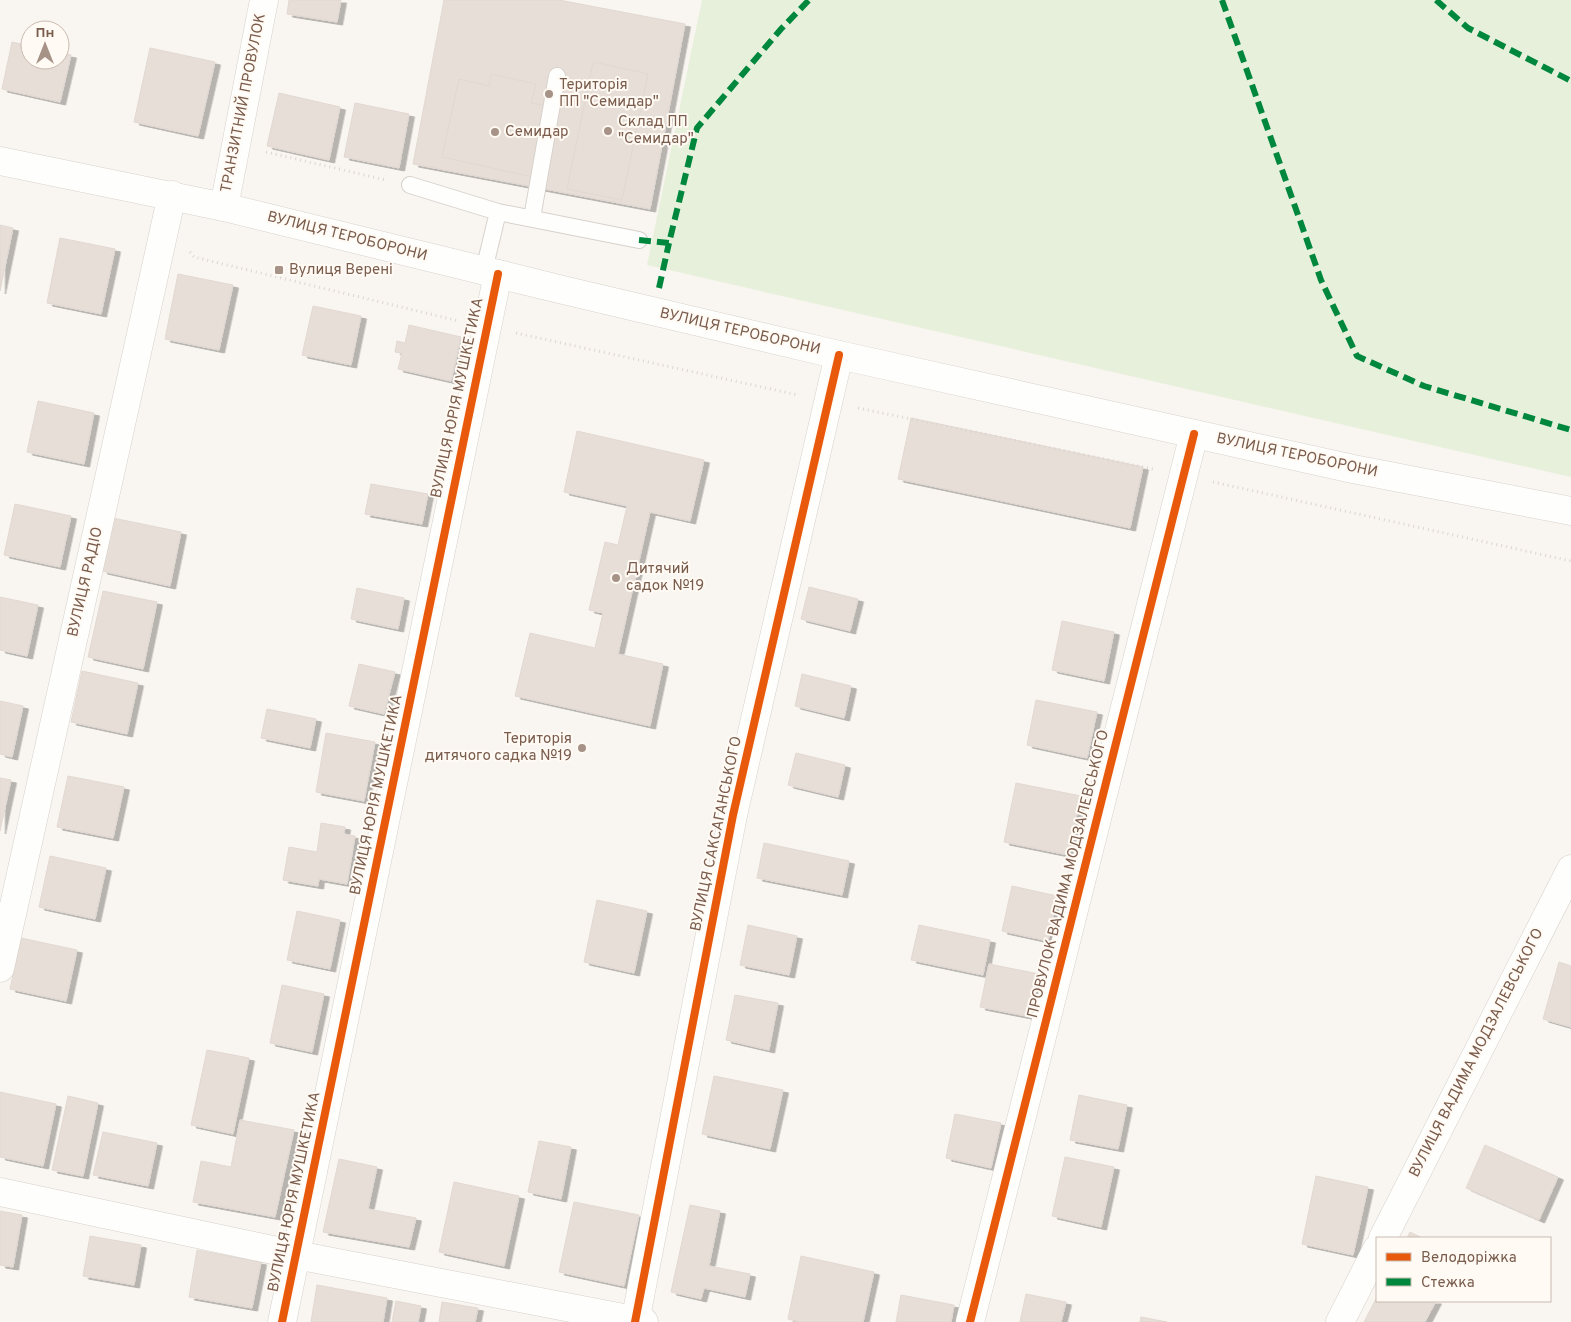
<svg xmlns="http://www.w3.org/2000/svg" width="1571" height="1322" viewBox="0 0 1571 1322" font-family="Overpass,sans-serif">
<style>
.green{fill:#e7f0db}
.building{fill:#e6ded7;stroke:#e2d8d2;filter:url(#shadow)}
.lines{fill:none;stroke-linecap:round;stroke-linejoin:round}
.lane-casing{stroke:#d7d1cb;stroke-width:18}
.street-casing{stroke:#d7d1cb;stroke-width:29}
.secondary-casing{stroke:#d9d2cb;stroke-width:29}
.path{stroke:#dcd5d0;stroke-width:3;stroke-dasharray:1 4;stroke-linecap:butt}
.lane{stroke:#fefefd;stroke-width:16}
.street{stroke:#fefefd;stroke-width:28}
.secondary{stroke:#fefefd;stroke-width:28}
.quiet{stroke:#00873e;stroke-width:6;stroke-dasharray:12 6;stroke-linecap:butt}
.cycleway-casing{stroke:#fffaf3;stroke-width:11}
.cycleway{stroke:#e8590c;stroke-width:8}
.poi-dot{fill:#a69286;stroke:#fffaf3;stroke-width:2}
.labels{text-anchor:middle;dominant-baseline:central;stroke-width:4;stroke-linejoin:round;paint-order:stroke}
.poi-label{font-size:15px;fill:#7a5c4d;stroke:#fffaf3;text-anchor:start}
.street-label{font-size:15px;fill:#7a5c4d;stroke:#fffaf3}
</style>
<defs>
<filter id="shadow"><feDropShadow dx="5.5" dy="3" stdDeviation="0" flood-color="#0004"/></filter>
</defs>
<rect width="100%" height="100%" fill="#f9f5f0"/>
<path class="green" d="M 702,0 L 1571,0 L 1571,477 L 647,265 Z"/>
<path class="building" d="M 289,0 L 341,0 L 337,22 L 287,14 Z
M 444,0 L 559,0 L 685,24 L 650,209 L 413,164 Z
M 12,42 L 30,46 L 30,60 L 60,60 L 60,53 L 71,55 L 60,102 L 2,89 Z
M 150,48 L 215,62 L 198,136 L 134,122 Z
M 593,62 L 648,74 L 622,200 L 567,189 Z
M 491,74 L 536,84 L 531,103 L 548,106 L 533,177 L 442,157 L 459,79 L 489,86 Z
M 279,93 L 340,107 L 329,160 L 267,146 Z
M 355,103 L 409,114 L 399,168 L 344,157 Z
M 0,225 L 13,228 L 0,291 Z
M 60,238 L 115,249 L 101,314 L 47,303 Z
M 178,274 L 233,285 L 219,350 L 165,339 Z
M 313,306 L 361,316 L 351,365 L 302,355 Z
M 409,325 L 461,337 L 451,381 L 398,369 L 402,353 L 395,352 L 397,341 L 405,343 Z
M 38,401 L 94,413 L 84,464 L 27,452 Z
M 911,418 L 1143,467 L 1130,528 L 898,479 Z
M 577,431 L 704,460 L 690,521 L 650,512 L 618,654 L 663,664 L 650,726 L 515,696 L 530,633 L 595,648 L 603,613 L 589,610 L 605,542 L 618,545 L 627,506 L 564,492 Z
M 371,484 L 428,494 L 422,524 L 365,514 Z
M 15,504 L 71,516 L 60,567 L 4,555 Z
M 113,518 L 181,532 L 170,586 L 102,571 Z
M 809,587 L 858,599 L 850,631 L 801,619 Z
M 357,588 L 404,598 L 398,629 L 351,619 Z
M 103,591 L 157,602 L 143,669 L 88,657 Z
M 0,597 L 38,605 L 27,656 L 0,650 Z
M 1062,621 L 1114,632 L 1104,681 L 1052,670 Z
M 359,664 L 395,672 L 384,714 L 349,706 Z
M 82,671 L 138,683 L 127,734 L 71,722 Z
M 802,674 L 851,686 L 844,718 L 795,706 Z
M 1036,700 L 1097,712 L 1087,758 L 1027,745 Z
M 0,701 L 23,706 L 12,757 L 0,754 Z
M 267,709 L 316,719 L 310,748 L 261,738 Z
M 326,733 L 375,742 L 364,801 L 316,792 Z
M 796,753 L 845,765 L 838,797 L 788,785 Z
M 68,776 L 124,787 L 113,838 L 57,827 Z
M 0,778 L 11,780 L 0,831 Z
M 1016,783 L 1081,796 L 1068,855 L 1004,842 Z
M 321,823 L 345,827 L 344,834 L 355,836 L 347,884 L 319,879 L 318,886 L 283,880 L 289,847 L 317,852 Z
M 764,843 L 849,861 L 842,895 L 757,878 Z
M 50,856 L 106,868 L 95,919 L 39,907 Z
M 1012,886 L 1057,896 L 1048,941 L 1002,931 Z
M 597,900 L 647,911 L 634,973 L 584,962 Z
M 297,911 L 340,920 L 330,969 L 287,960 Z
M 748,925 L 797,936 L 789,975 L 740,965 Z
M 919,925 L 990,940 L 983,975 L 911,960 Z
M 21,938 L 77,950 L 66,1001 L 10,989 Z
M 1559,962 L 1571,966 L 1571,1027 L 1543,1019 Z
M 989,964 L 1039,974 L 1031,1017 L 980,1007 Z
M 282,985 L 324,994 L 312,1052 L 270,1043 Z
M 735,995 L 778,1003 L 769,1050 L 726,1040 Z
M 207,1050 L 249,1058 L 233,1134 L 191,1125 Z
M 714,1076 L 783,1090 L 770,1149 L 702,1134 Z
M 0,1092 L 56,1104 L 43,1166 L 0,1157 Z
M 1079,1095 L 1127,1105 L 1118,1149 L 1070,1140 Z
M 68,1096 L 98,1103 L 83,1176 L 52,1170 Z
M 955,1114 L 1001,1123 L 991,1168 L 946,1158 Z
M 240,1120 L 294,1130 L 275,1217 L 193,1202 L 201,1161 L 231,1167 Z
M 103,1132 L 157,1143 L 148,1186 L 93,1175 Z
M 539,1141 L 571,1147 L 561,1199 L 528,1192 Z
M 1485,1145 L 1558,1177 L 1539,1220 L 1466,1188 Z
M 1065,1157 L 1114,1167 L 1101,1227 L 1052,1216 Z
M 339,1159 L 377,1167 L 368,1209 L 416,1218 L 409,1247 L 323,1232 Z
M 1316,1176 L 1368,1187 L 1353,1255 L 1302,1244 Z
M 454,1182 L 519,1196 L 504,1266 L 439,1252 Z
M 574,1202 L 639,1215 L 624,1286 L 559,1272 Z
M 690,1205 L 720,1211 L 709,1266 L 750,1274 L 745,1297 L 704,1288 L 701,1299 L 671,1292 Z
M 0,1211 L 22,1215 L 13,1267 L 0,1265 Z
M 1410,1232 L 1422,1238 L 1407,1238 Z
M 90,1236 L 141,1245 L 134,1285 L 83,1276 Z
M 197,1250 L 261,1262 L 252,1308 L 189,1297 Z
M 801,1256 L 874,1272 L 863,1322 L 800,1322 L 788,1319 Z
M 317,1285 L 387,1298 L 383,1322 L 311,1322 Z
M 1026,1294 L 1066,1302 L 1061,1322 L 1020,1322 Z
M 901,1295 L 954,1305 L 951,1322 L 896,1322 Z
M 1377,1297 L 1377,1301 L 1436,1301 L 1425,1322 L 1364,1322 Z
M 396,1301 L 421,1306 L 418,1322 L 392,1322 Z
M 442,1302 L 478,1308 L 475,1322 L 439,1322 Z
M 1141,1317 L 1167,1322 L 1140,1322 Z"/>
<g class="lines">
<g class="lane-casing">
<path id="lane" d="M 410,185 L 498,212 L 484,270
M 498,212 L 639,240
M 532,218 L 557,76"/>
</g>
<g class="street-casing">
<path id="street" d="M 224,207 L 264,0
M 0,968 L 172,195
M 0,1192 L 296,1255 L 644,1322
M 1383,1238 L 1571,869
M 282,1322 L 498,274
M 635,1322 L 733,815 L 839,355
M 970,1322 L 1194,434
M 1340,1322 L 1377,1249"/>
</g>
<g class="secondary-casing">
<path id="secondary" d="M 0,161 L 224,207 L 563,290 L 839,355 L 1353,469 L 1571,511"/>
</g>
<path class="path" d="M 266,152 L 386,180
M 190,252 L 194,257 L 459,321
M 516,333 L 798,395
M 858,408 L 1153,469
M 1213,482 L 1571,561"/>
<use href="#lane" class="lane"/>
<use href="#street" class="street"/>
<use href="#secondary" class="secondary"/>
<path class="quiet" d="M 1222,0 L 1321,280 L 1357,356 L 1424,386 L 1571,430
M 1436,0 L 1468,28 L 1571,81
M 639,240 L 669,243 L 697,128 L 781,29 L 809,0
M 659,288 L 669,243"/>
<g class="cycleway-casing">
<path id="cycleway" d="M 282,1322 L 498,274
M 635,1322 L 733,815 L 839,355
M 970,1322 L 1194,434"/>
</g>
<use href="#cycleway" class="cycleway"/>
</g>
<g class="poi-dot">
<circle cx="549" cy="94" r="5"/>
<circle cx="608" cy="131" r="5"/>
<circle cx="495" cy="132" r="5"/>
<rect x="274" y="265" width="10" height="10" rx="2.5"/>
<circle cx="616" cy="578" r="5"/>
<circle cx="582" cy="748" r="5"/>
</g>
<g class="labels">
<g class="poi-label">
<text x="559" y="85">Територія<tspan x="559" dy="17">ПП "Семидар"</tspan></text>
<text x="618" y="122">Склад ПП<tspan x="618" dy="17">"Семидар"</tspan></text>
<text x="505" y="132">Семидар</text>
<text x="289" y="270">Вулиця Верені</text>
<text x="626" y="569">Дитячий<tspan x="626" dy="17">садок №19</tspan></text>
<text x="572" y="739" text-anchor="end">Територія<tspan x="572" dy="17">дитячого садка №19</tspan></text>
</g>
<g class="street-label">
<text transform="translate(244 103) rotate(-79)">ТРАНЗИТНИЙ ПРОВУЛОК</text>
<text transform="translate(347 237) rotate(14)">ВУЛИЦЯ ТЕРОБОРОНИ</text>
<text transform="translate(740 332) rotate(13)">ВУЛИЦЯ ТЕРОБОРОНИ</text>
<text transform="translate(458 398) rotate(-78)">ВУЛИЦЯ ЮРІЯ МУШКЕТИКА</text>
<text transform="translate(1297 456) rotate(12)">ВУЛИЦЯ ТЕРОБОРОНИ</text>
<text transform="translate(86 582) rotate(-77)">ВУЛИЦЯ РАДІО</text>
<text transform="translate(377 795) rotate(-78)">ВУЛИЦЯ ЮРІЯ МУШКЕТИКА</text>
<text transform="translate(717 834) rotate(-78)">ВУЛИЦЯ САКСАГАНСЬКОГО</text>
<text transform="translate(1069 874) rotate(-76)">ПРОВУЛОК ВАДИМА МОДЗАЛЕВСЬКОГО</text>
<text transform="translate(1477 1053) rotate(-63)">ВУЛИЦЯ ВАДИМА МОДЗАЛЕВСЬКОГО</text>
<text transform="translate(295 1192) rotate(-78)">ВУЛИЦЯ ЮРІЯ МУШКЕТИКА</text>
</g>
</g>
<rect x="1376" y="1237" width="175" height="65" fill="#fffaf3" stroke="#cabbb1"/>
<rect x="1386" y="1253" width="25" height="8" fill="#e8590c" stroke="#cabbb1"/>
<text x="1421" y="1262" font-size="15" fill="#7a5c4d">Велодоріжка</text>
<rect x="1386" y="1278" width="25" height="8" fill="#00873e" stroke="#cabbb1"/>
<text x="1421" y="1287" font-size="15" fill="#7a5c4d">Стежка</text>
<g transform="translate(45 45)"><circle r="24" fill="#fffaf3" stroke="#cabbb1"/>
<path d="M0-4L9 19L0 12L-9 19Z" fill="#a69286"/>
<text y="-8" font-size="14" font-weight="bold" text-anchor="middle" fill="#7a5c4d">Пн</text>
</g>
</svg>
